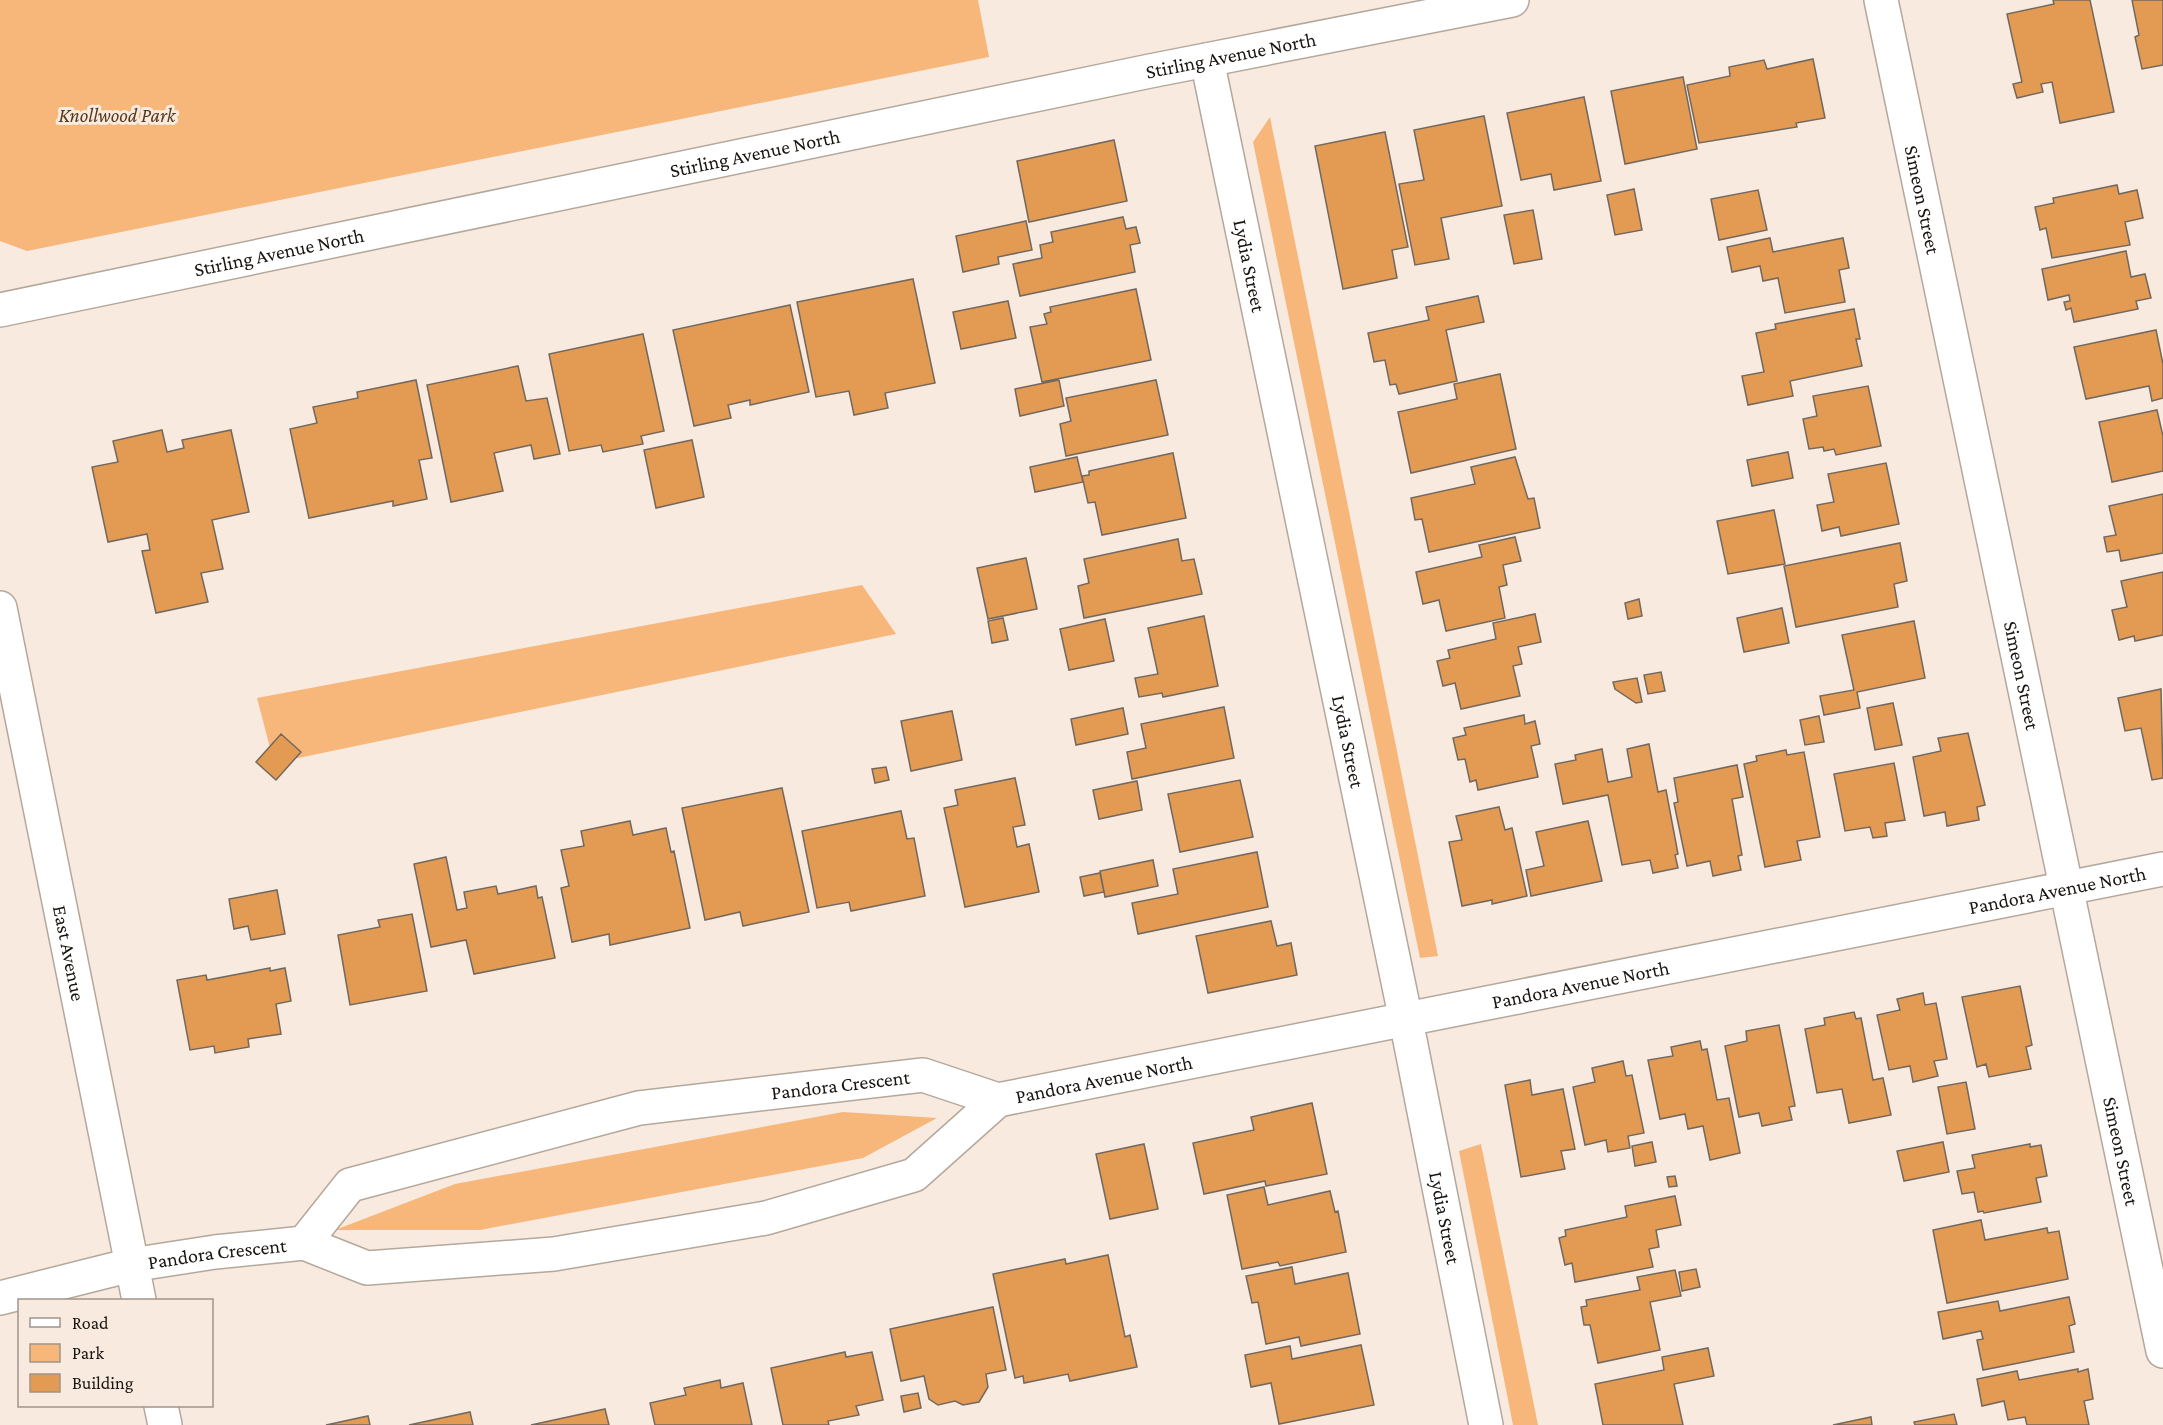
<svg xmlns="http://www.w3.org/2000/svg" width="2163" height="1425" viewBox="0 0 2163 1425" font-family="'Crimson Pro',serif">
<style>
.green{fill:#f7b67a}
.building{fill:#e39b54;stroke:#73685e;stroke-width:1.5}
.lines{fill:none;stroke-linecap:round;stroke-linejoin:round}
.minor-casing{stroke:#b4a89d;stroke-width:36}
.tertiary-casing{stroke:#b4a89d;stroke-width:36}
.minor{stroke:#fff;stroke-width:33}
.tertiary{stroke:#fff;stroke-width:33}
.labels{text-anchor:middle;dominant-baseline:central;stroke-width:6;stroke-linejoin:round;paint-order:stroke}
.street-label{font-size:20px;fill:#181410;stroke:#f8eadf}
.park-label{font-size:20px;font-style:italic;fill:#57391b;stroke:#f8eadf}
</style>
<rect width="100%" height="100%" fill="#f8eadf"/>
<path class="green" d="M 0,0 L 978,0 L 989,57 L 27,251 L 0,241 Z
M 1270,117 L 1438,956 L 1420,958 L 1253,142 Z
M 862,585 L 896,634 L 274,763 L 257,698 Z
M 843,1112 L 937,1118 L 863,1158 L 480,1230 L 335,1230 L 455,1184 Z
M 1481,1144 L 1538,1425 L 1513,1425 L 1459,1151 Z"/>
<path class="building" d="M 2053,0 L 2090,0 L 2114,112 L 2060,123 L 2052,82 L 2041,84 L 2043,92 L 2017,98 L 2013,84 L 2022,82 L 2007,14 L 2054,4 Z
M 2132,0 L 2163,0 L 2163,65 L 2142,69 L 2135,37 L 2139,35 Z
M 1813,59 L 1825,118 L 1796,123 L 1797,127 L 1699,143 L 1687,85 L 1730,76 L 1729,67 L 1764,60 L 1767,69 Z
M 1683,77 L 1697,149 L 1625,164 L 1611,91 Z
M 1584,97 L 1601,181 L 1554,190 L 1551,174 L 1521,180 L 1507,113 Z
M 1484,116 L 1502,206 L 1441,218 L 1449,259 L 1415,265 L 1399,184 L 1424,180 L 1414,130 Z
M 1385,132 L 1408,247 L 1392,250 L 1397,278 L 1343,289 L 1315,146 Z
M 1114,140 L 1127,201 L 1029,222 L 1017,161 Z
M 2117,185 L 2119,194 L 2137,190 L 2143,218 L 2125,222 L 2130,245 L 2052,258 L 2046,228 L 2040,230 L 2035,207 L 2054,203 L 2053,198 Z
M 1634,189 L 1642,230 L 1615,235 L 1607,195 Z
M 1758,190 L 1767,230 L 1719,240 L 1711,199 Z
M 1533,210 L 1542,259 L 1514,264 L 1504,215 Z
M 1123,217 L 1126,229 L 1136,227 L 1140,243 L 1130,245 L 1135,272 L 1020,296 L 1013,264 L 1042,258 L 1040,245 L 1053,242 L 1051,232 Z
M 1026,221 L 1032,250 L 998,257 L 999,264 L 963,272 L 956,236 Z
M 1770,238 L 1773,252 L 1843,238 L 1849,268 L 1839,270 L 1845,302 L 1785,313 L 1778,278 L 1763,281 L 1760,266 L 1732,272 L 1727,247 Z
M 2126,251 L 2131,277 L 2145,274 L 2151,298 L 2136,301 L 2138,309 L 2074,322 L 2071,308 L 2066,310 L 2064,302 L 2070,301 L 2069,295 L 2048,300 L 2042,269 Z
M 913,279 L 935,383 L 885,393 L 888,408 L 854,415 L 849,391 L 816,397 L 797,302 Z
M 1136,289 L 1151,360 L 1042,382 L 1030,327 L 1047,324 L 1044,314 L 1051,312 L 1050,307 Z
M 1478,296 L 1484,322 L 1446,330 L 1457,381 L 1399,394 L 1396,384 L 1390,385 L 1385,360 L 1374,362 L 1368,333 L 1429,320 L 1426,307 Z
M 1008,301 L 1016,338 L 961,349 L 953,312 Z
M 790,305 L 809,392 L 750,405 L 750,400 L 728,405 L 731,418 L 694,426 L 673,330 Z
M 1854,309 L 1860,339 L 1856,339 L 1862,366 L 1790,381 L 1793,396 L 1748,405 L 1742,376 L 1764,372 L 1756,333 L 1776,329 L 1775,324 Z
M 2156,330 L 2163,364 L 2163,398 L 2152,401 L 2149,386 L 2086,399 L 2074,347 Z
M 643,334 L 664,431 L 641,436 L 643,444 L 603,452 L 601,445 L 569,451 L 549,354 Z
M 518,366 L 526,401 L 547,398 L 560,454 L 534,459 L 531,445 L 494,453 L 503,491 L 451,502 L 427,385 Z
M 1500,374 L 1516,449 L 1411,473 L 1398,412 L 1457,399 L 1454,384 Z
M 416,380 L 432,458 L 419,460 L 427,499 L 393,506 L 393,501 L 309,518 L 290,429 L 317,423 L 313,407 L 358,398 L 357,392 Z
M 1059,380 L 1064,406 L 1020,416 L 1015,389 Z
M 1156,380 L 1168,435 L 1066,456 L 1060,424 L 1071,421 L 1066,398 Z
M 1868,386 L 1881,446 L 1836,455 L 1834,449 L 1824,451 L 1823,447 L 1809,449 L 1803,419 L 1817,416 L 1813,396 Z
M 2157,410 L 2163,436 L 2163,471 L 2112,482 L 2099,422 Z
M 162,430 L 167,452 L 184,448 L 182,440 L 231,430 L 249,512 L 212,520 L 223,569 L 201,573 L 208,602 L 156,613 L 142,551 L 150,550 L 147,534 L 108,542 L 92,467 L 118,462 L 113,441 Z
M 692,440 L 704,497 L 656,508 L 644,450 Z
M 1788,452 L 1793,478 L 1752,486 L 1747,460 Z
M 1173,453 L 1186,518 L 1102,535 L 1095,502 L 1088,503 L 1082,476 L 1089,475 L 1089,471 Z
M 1077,457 L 1083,482 L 1035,492 L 1030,467 Z
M 1515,457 L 1528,499 L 1534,498 L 1540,528 L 1429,552 L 1422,519 L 1415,520 L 1411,498 L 1475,484 L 1471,467 Z
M 1886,463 L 1899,524 L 1841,536 L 1839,527 L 1822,531 L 1817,505 L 1834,502 L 1828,474 Z
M 2163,494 L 2163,553 L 2121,561 L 2119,550 L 2107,552 L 2104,537 L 2116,535 L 2109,506 Z
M 1774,510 L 1785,564 L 1728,574 L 1717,521 Z
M 1515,537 L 1521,561 L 1503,565 L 1507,585 L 1499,587 L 1505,618 L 1446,631 L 1439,600 L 1423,604 L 1416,572 L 1482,557 L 1479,545 Z
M 1178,539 L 1182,561 L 1194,559 L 1202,594 L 1084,618 L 1078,586 L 1089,583 L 1084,559 Z
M 1900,543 L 1907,581 L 1894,584 L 1898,607 L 1796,627 L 1784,566 Z
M 1026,558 L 1037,609 L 988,619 L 977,568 Z
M 2163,572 L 2163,635 L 2135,641 L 2134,636 L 2119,640 L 2112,610 L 2127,607 L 2121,581 Z
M 1639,599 L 1642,616 L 1628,619 L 1625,603 Z
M 1782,608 L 1789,643 L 1744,652 L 1737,618 Z
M 1535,614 L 1541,642 L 1518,647 L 1522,664 L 1513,666 L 1520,696 L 1461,709 L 1455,683 L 1443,686 L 1437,661 L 1450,658 L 1448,650 L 1496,639 L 1493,623 Z
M 1204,616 L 1218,686 L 1163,697 L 1162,693 L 1139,697 L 1135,678 L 1158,674 L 1148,628 Z
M 1003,618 L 1008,640 L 992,643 L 988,621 Z
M 1105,619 L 1114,661 L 1069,670 L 1060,629 Z
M 1914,621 L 1925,678 L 1857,692 L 1860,708 L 1824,715 L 1820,696 L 1854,690 L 1842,635 Z
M 1661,672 L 1665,691 L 1648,694 L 1644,675 Z
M 1637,678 L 1642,702 L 1636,703 L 1615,689 L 1613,682 Z
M 2161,689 L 2163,778 L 2152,780 L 2141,728 L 2125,731 L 2118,698 Z
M 1893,703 L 1902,745 L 1875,750 L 1867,708 Z
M 1224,707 L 1234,758 L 1132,779 L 1127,752 L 1146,748 L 1141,724 Z
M 1123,708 L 1128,734 L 1076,745 L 1071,719 Z
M 952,711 L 962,760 L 911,771 L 901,721 Z
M 1524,715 L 1525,724 L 1535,721 L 1540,744 L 1531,746 L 1538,777 L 1478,790 L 1476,780 L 1470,782 L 1465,759 L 1458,760 L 1453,738 L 1466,735 L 1464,728 Z
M 1819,716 L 1824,742 L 1805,745 L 1800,720 Z
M 1968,733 L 1985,805 L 1977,807 L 1979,820 L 1947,826 L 1945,812 L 1924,816 L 1913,757 L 1941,751 L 1938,738 Z
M 281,734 L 301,752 L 276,780 L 256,762 Z
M 1649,744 L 1658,792 L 1666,790 L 1678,854 L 1675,855 L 1678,868 L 1653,873 L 1650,860 L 1622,865 L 1608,795 L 1563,804 L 1555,764 L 1576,760 L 1575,755 L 1602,749 L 1608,782 L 1632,777 L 1627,749 Z
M 1786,750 L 1787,755 L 1804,752 L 1820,837 L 1797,841 L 1801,860 L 1765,867 L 1744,764 L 1757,761 L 1756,756 Z
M 1894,763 L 1905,820 L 1885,823 L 1887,836 L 1873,838 L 1870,827 L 1845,831 L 1834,774 Z
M 1737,765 L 1743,797 L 1732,799 L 1742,855 L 1738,856 L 1741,870 L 1713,876 L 1710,861 L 1687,866 L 1674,803 L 1678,802 L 1674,778 Z
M 886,767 L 889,780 L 875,783 L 872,769 Z
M 1015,778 L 1025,825 L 1013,827 L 1017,847 L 1029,844 L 1039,892 L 965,907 L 944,808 L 958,805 L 955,790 Z
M 1240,780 L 1253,837 L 1180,852 L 1168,794 Z
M 1137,781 L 1142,810 L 1099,819 L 1093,790 Z
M 782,788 L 809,912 L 743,926 L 740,912 L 705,920 L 682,808 Z
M 1499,807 L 1505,830 L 1512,828 L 1527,896 L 1492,904 L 1492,900 L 1462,906 L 1449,842 L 1462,840 L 1456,816 Z
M 901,811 L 907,839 L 914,838 L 925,896 L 851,911 L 849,902 L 817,908 L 802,831 Z
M 630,821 L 633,835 L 666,828 L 671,852 L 674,851 L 690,928 L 610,945 L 609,934 L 572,942 L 561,888 L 569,886 L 561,850 L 584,846 L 581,831 Z
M 1588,821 L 1602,881 L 1531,896 L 1526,870 L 1544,866 L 1536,832 Z
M 1257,852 L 1268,907 L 1138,934 L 1132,903 L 1178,894 L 1173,869 Z
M 446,857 L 457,910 L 467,908 L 464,892 L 496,886 L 498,894 L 536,886 L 538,898 L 542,897 L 555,958 L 474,974 L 466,940 L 431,947 L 414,864 Z
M 1153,860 L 1158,886 L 1105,897 L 1100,871 Z
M 1100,873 L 1104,892 L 1084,896 L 1080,877 Z
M 277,890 L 285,934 L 251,940 L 248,926 L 234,929 L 229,899 Z
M 412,914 L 427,991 L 350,1005 L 338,935 L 380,927 L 378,920 Z
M 1271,921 L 1277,946 L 1291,943 L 1297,975 L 1208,993 L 1196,936 Z
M 270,968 L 270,971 L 285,968 L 291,1001 L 276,1004 L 281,1034 L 248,1039 L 249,1047 L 215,1053 L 214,1046 L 190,1050 L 177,980 L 206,975 L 207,980 Z
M 2020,986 L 2032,1045 L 2026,1047 L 2031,1069 L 1989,1077 L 1986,1064 L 1977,1067 L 1962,997 Z
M 1923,993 L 1925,1005 L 1936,1003 L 1947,1059 L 1934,1061 L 1938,1076 L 1913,1082 L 1910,1066 L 1889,1070 L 1877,1015 L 1900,1010 L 1897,999 Z
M 1854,1012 L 1856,1019 L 1861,1018 L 1873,1080 L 1883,1078 L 1891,1115 L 1849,1123 L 1842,1089 L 1817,1093 L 1805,1029 L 1825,1025 L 1824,1018 Z
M 1779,1025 L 1795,1106 L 1789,1107 L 1792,1120 L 1762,1126 L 1759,1113 L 1739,1117 L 1725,1046 L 1747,1041 L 1746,1031 Z
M 1700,1041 L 1702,1050 L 1707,1049 L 1717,1100 L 1729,1098 L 1740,1153 L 1710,1160 L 1703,1126 L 1688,1129 L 1685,1114 L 1660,1119 L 1648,1060 L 1673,1056 L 1671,1047 Z
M 1623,1061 L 1626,1076 L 1632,1075 L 1644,1133 L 1628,1136 L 1630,1148 L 1608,1152 L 1606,1140 L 1585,1145 L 1573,1087 L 1595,1082 L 1592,1068 Z
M 1530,1080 L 1532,1095 L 1563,1089 L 1575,1149 L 1561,1151 L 1565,1169 L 1521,1177 L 1505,1085 Z
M 1966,1082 L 1975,1129 L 1947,1134 L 1938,1087 Z
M 1312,1103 L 1327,1174 L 1266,1186 L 1265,1181 L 1204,1194 L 1193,1143 L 1254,1130 L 1251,1117 Z
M 1652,1142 L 1656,1162 L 1635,1166 L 1632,1146 Z
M 1943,1142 L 1949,1172 L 1904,1181 L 1897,1151 Z
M 1144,1144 L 1158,1209 L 1110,1219 L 1096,1154 Z
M 2030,1144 L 2030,1147 L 2041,1145 L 2047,1176 L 2036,1178 L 2041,1202 L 1984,1213 L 1983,1211 L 1978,1212 L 1974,1192 L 1962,1194 L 1957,1171 L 1975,1168 L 1972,1155 Z
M 1675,1176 L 1677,1186 L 1669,1187 L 1667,1177 Z
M 1264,1187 L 1268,1205 L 1330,1191 L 1335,1212 L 1338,1211 L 1346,1252 L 1280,1266 L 1278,1262 L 1242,1269 L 1227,1195 Z
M 1675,1196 L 1681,1225 L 1656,1230 L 1659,1247 L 1649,1249 L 1653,1267 L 1575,1282 L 1572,1263 L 1565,1265 L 1559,1238 L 1566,1236 L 1565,1230 L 1627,1217 L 1625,1206 Z
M 1981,1220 L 1985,1240 L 2047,1228 L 2048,1233 L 2059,1231 L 2068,1279 L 1947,1303 L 1933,1230 Z
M 1108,1255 L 1125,1337 L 1130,1335 L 1137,1367 L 1070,1381 L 1068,1374 L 1024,1383 L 1023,1376 L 1015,1378 L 993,1274 L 1065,1259 L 1066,1264 Z
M 1292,1267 L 1295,1284 L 1348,1273 L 1360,1334 L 1301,1346 L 1299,1337 L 1266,1344 L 1258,1302 L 1252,1303 L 1246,1276 Z
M 1696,1269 L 1700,1287 L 1682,1291 L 1679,1272 Z
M 1675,1270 L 1681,1296 L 1650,1302 L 1660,1350 L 1598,1363 L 1590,1325 L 1584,1325 L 1581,1307 L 1587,1306 L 1586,1300 L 1640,1290 L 1637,1277 Z
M 2069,1297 L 2075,1324 L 2069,1326 L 2074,1352 L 1983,1370 L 1977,1340 L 1983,1339 L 1981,1331 L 1943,1339 L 1938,1312 L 1998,1301 L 2000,1311 Z
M 993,1307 L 1006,1370 L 986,1374 L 988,1387 L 979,1402 L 963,1405 L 955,1401 L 938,1405 L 929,1399 L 924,1376 L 901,1381 L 890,1329 Z
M 1361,1345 L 1374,1405 L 1279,1424 L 1271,1383 L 1251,1387 L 1245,1355 L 1290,1346 L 1292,1359 Z
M 1708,1348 L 1714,1376 L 1674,1384 L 1683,1425 L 1603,1425 L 1595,1384 L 1664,1370 L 1662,1357 Z
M 845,1352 L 846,1357 L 872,1352 L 883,1400 L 856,1406 L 859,1415 L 828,1421 L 829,1425 L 783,1425 L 771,1368 Z
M 2078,1369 L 2078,1372 L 2088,1369 L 2093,1399 L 2084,1401 L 2089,1425 L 2027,1425 L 2025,1417 L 2008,1420 L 2004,1401 L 1982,1406 L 1977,1379 L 2017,1371 L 2019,1380 Z
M 720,1380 L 721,1388 L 743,1383 L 752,1425 L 655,1425 L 650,1403 L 686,1395 L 684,1388 Z
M 918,1393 L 921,1408 L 904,1412 L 901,1396 Z
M 605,1409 L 609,1425 L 531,1425 Z
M 470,1412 L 473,1425 L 409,1425 Z
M 1954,1414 L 1957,1425 L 1915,1425 L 1914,1422 Z
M 368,1416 L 370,1425 L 326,1425 Z
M 1871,1417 L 1872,1425 L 1833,1425 Z"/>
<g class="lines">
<g class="minor-casing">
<g id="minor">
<path id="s1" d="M 1881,0 L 2163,1351"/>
<path id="s2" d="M 1207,60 L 1406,1020 L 1486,1425"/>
<path id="s3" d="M 0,310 L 1150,71 L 1512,0"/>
<path id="s4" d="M 304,1243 L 350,1185 L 639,1108 L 923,1075 L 998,1100 L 2163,869"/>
<path id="s5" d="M 0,1298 L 131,1265 L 215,1252 L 304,1243 L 367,1268 L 554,1254 L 766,1218 L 914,1175 L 998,1100"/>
</g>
</g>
<g class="tertiary-casing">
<g id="tertiary">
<path id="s6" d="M 0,608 L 139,1300"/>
<path d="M 161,1406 L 165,1425"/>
</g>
</g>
<use href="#minor" class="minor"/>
<use href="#tertiary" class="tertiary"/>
</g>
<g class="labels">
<g class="street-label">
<text stroke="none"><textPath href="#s3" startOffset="1257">Stirling Avenue North</textPath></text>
<text stroke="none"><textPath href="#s3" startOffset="771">Stirling Avenue North</textPath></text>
<text stroke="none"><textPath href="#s1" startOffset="204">Simeon Street</textPath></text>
<text stroke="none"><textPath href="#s3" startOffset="285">Stirling Avenue North</textPath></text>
<text stroke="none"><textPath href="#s2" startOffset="210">Lydia Street</textPath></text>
<text stroke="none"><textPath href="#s1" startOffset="690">Simeon Street</textPath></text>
<text stroke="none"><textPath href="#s2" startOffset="696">Lydia Street</textPath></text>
<text stroke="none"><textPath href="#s4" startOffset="1818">Pandora Avenue North</textPath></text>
<text stroke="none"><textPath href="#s6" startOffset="352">East Avenue</textPath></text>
<text stroke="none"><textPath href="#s4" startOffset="1332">Pandora Avenue North</textPath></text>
<text stroke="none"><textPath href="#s4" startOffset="846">Pandora Avenue North</textPath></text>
<text stroke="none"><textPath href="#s4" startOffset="576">Pandora Crescent</textPath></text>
<text stroke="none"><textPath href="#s1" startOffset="1176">Simeon Street</textPath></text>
<text stroke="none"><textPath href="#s2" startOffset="1182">Lydia Street</textPath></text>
<text stroke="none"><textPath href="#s5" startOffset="222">Pandora Crescent</textPath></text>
</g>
<g class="park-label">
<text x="117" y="115">Knollwood Park</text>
</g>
</g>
<rect x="18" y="1299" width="195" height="108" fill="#f8eadf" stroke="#9e948c" stroke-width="1.5"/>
<rect x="30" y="1318" width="30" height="9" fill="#ffffff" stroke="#9e948c" stroke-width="1.5"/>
<text x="72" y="1329" font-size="18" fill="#181410">Road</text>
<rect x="30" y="1344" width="30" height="18" fill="#f7b67a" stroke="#9e948c" stroke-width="1.5"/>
<text x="72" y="1359" font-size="18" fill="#181410">Park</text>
<rect x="30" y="1374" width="30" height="18" fill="#e39b54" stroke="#9e948c" stroke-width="1.5"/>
<text x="72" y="1389" font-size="18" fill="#181410">Building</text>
</svg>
